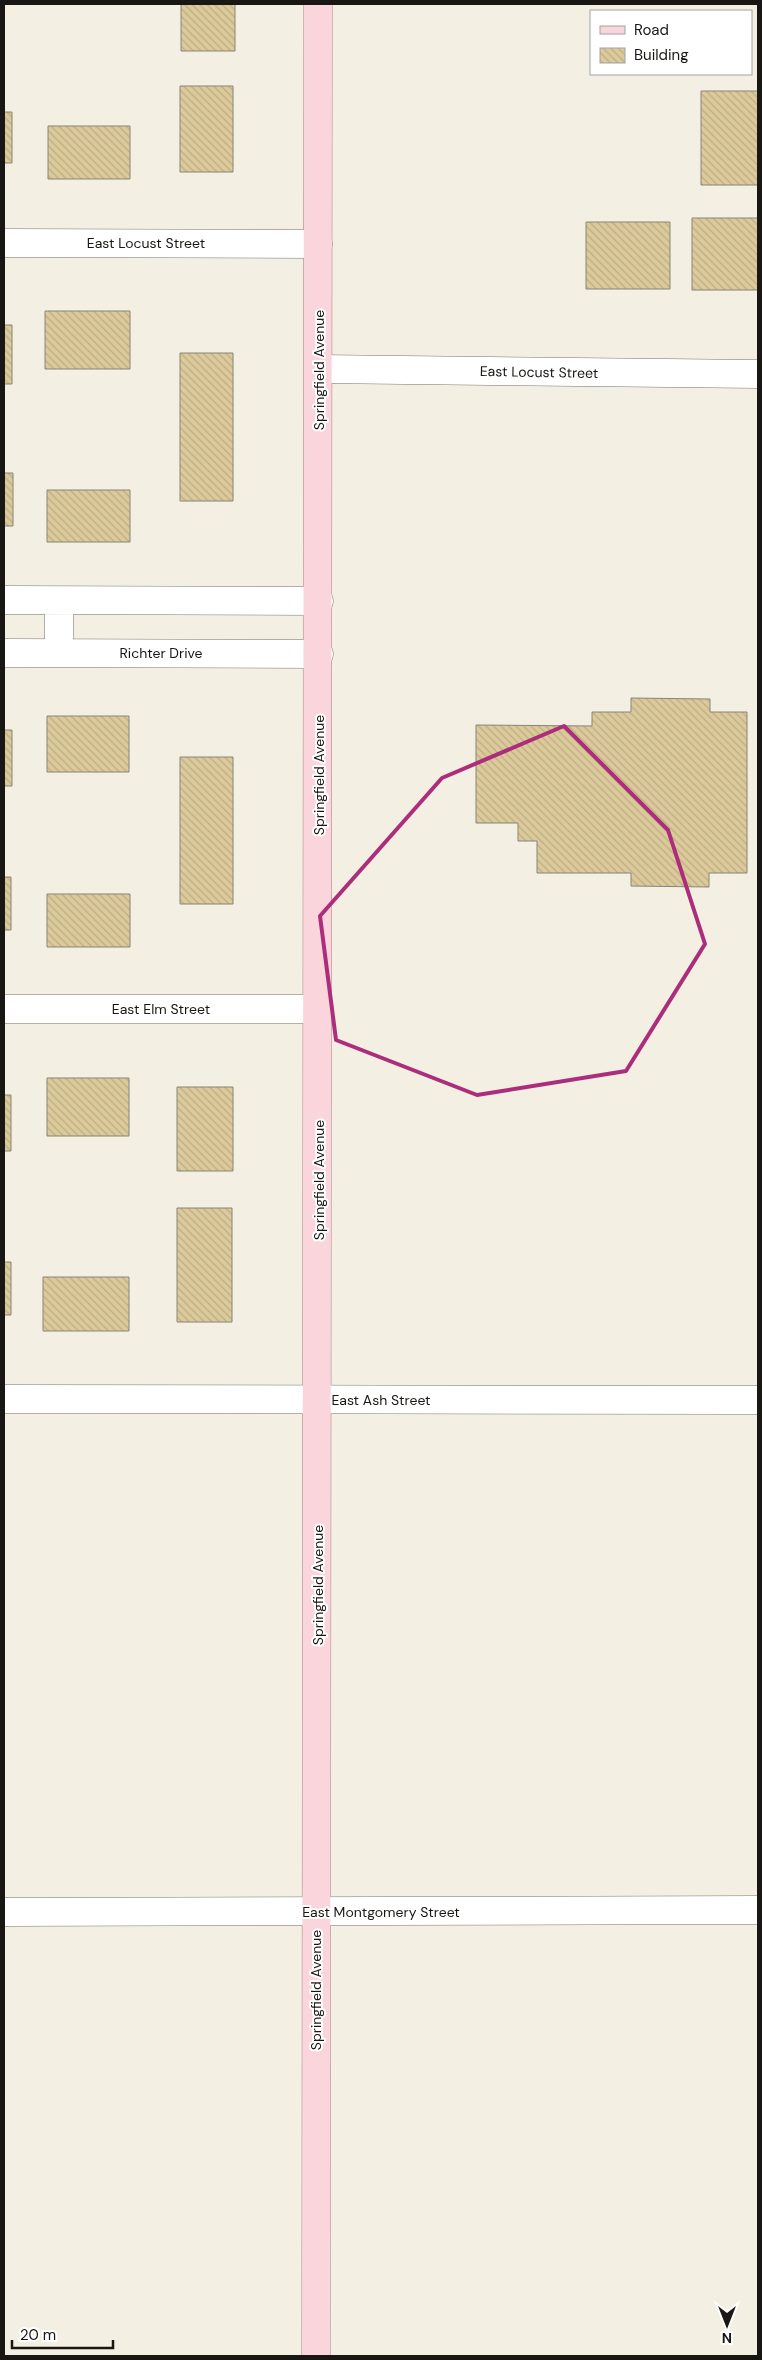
<svg xmlns="http://www.w3.org/2000/svg" width="762" height="2360" viewBox="0 0 762 2360" font-family="'DM Sans',sans-serif">
<style>
.building{fill:url(#building-back-hatch);stroke:#888479}
.lines{fill:none;stroke-linecap:round;stroke-linejoin:round}
.minor-casing{stroke:#79756a;stroke-width:29}
.major-casing{stroke:#a98287;stroke-width:29}
.minor{stroke:#fff;stroke-width:28}
.major{stroke:#fad6dc;stroke-width:28}
.marked{fill:none;stroke:#ac2d7b;stroke-width:4;stroke-linejoin:round}
.labels{text-anchor:middle;dominant-baseline:central;stroke-width:4;stroke-linejoin:round;paint-order:stroke}
.street-label{font-size:14px;fill:#191713;stroke:#fff}
</style>
<defs>
<pattern id="building-back-hatch" width="6" height="6" patternUnits="userSpaceOnUse" patternTransform="scale(1.25)"><rect width="6" height="6" fill="#dcca9b"/><path d="M-1 5l2 2M0 0l6 6M5-1l2 2" fill="none" stroke="#bcad85"/></pattern>
</defs>
<rect width="100%" height="100%" fill="#f4efe3"/>
<path class="building" d="M 181,4 L 235,4 L 235,51 L 181,51 Z
M 180,86 L 233,86 L 233,172 L 180,172 Z
M 701,91 L 758,91 L 758,185 L 701,185 Z
M 4,112 L 12,112 L 12,163 L 4,163 Z
M 48,126 L 130,126 L 130,179 L 48,179 Z
M 692,218 L 758,218 L 758,290 L 692,290 Z
M 586,222 L 670,222 L 670,289 L 586,289 Z
M 45,311 L 130,311 L 130,369 L 45,369 Z
M 4,325 L 12,325 L 12,384 L 4,384 Z
M 180,353 L 233,353 L 233,501 L 180,501 Z
M 4,473 L 13,473 L 13,526 L 4,526 Z
M 47,490 L 130,490 L 130,542 L 47,542 Z
M 631,698 L 710,699 L 710,712 L 747,712 L 747,873 L 709,873 L 709,887 L 631,886 L 631,873 L 537,873 L 537,841 L 518,841 L 518,823 L 476,823 L 476,725 L 592,726 L 592,712 L 631,712 Z
M 47,716 L 129,716 L 129,772 L 47,772 Z
M 4,730 L 12,730 L 12,786 L 4,786 Z
M 180,757 L 233,757 L 233,904 L 180,904 Z
M 4,877 L 11,877 L 11,930 L 4,930 Z
M 47,894 L 130,894 L 130,947 L 47,947 Z
M 47,1078 L 129,1078 L 129,1136 L 47,1136 Z
M 177,1087 L 233,1087 L 233,1171 L 177,1171 Z
M 4,1095 L 11,1095 L 11,1151 L 4,1151 Z
M 177,1208 L 232,1208 L 232,1322 L 177,1322 Z
M 4,1262 L 11,1262 L 11,1315 L 4,1315 Z
M 43,1277 L 129,1277 L 129,1331 L 43,1331 Z"/>
<g class="lines">
<g class="minor-casing">
<path id="minor" d="M 4,243 L 318,244
M 319,369 L 758,374
M 4,600 L 319,601
M 59,601 L 59,653
M 4,653 L 319,654
M 4,1009 L 319,1009
M 4,1399 L 758,1400
M 4,1912 L 758,1910"/>
</g>
<g class="major-casing">
<path id="major" d="M 316,2356 L 318,4"/>
</g>
<use href="#minor" class="minor"/>
<use href="#major" class="major"/>
</g>
<path class="marked" d="M 564,726 L 668,830 L 705,944 L 626,1071 L 477,1095 L 336,1040 L 320,916 L 442,778 Z"/>
<g class="labels">
<g class="street-label">
<text x="146" y="243">East Locust Street</text>
<text transform="translate(319 370) rotate(-90)">Springfield Avenue</text>
<text transform="translate(539 372) rotate(1)">East Locust Street</text>
<text x="161" y="653">Richter Drive</text>
<text transform="translate(319 775) rotate(-90)">Springfield Avenue</text>
<text x="161" y="1009">East Elm Street</text>
<text transform="translate(319 1180) rotate(-90)">Springfield Avenue</text>
<text x="381" y="1400">East Ash Street</text>
<text transform="translate(318 1585) rotate(-90)">Springfield Avenue</text>
<text x="381" y="1912">East Montgomery Street</text>
<text transform="translate(316 1990) rotate(-90)">Springfield Avenue</text>
</g>
</g>
<rect width="762" height="2360" fill="none" stroke="#191713" stroke-width="10"/>
<rect x="590" y="10" width="162" height="65" fill="#ffffff" stroke="#a3a2a1"/>
<rect x="600" y="26" width="25" height="8" fill="#fad6dc" stroke="#a3a2a1"/>
<text x="634" y="35" font-size="15" fill="#191713">Road</text>
<rect x="600" y="48" width="25" height="15" fill="url(#building-back-hatch)" stroke="#a3a2a1"/>
<text x="634" y="60" font-size="15" fill="#191713">Building</text>
<g transform="translate(727 2325) rotate(180)" stroke="#ffffff" stroke-width="4" paint-order="stroke">
<path d="M0-4L9 19L0 12L-9 19Z" fill="#191713"/>
<text y="-8" font-size="14" font-weight="bold" text-anchor="middle" fill="#191713">N</text>
</g>
<path d="M12 2340v8h101v-8" fill="none" stroke="#191713" stroke-width="2.5"/>
<text x="20" y="2340" font-size="15" fill="#191713" stroke="#ffffff" stroke-width="4" paint-order="stroke">20 m</text>
</svg>
